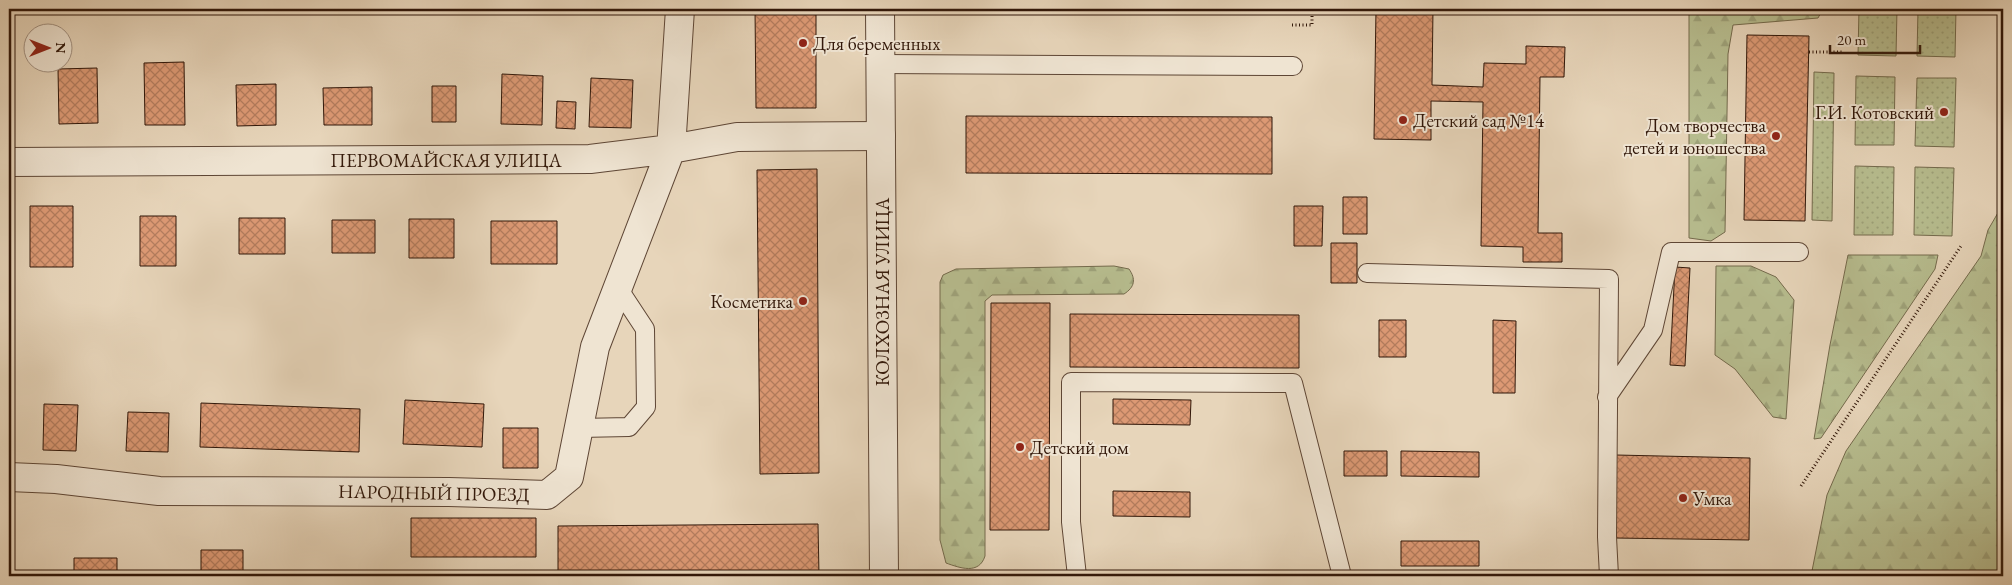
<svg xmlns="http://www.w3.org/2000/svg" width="2012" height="585" viewBox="0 0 2012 585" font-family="'EB Garamond',serif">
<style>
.grass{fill:url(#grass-dots);stroke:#746a4c}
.forest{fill:url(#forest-firs);stroke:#746a4c}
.building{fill:url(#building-cross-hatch);stroke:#311709}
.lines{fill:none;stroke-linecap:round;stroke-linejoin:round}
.service-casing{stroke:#5e4635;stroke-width:20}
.minor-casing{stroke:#5e4635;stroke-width:30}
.tertiary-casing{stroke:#5e4635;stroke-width:30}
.path{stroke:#311709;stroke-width:3;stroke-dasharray:1 2.5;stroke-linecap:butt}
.service{stroke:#efe4d2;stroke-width:18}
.minor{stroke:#efe4d2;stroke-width:28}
.tertiary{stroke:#efe4d2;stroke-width:28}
.poi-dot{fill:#8f2418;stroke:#efe4d2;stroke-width:2}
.labels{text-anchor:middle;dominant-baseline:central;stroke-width:4;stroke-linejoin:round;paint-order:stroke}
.poi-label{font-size:19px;fill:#311709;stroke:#efe4d2;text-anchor:start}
.street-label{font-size:19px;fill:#311709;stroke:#efe4d2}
</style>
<defs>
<pattern id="grass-dots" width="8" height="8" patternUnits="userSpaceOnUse" patternTransform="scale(1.25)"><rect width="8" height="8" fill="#b7bd8f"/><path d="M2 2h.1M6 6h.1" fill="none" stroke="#9ea27a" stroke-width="1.8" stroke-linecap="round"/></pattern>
<pattern id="forest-firs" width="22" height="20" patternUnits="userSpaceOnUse" patternTransform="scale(1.25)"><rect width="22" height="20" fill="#b7bd8f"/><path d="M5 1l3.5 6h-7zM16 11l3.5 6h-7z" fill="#9ea27a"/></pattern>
<pattern id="building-cross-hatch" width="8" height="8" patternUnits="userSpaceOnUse" patternTransform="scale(1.25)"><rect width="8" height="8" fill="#dc9974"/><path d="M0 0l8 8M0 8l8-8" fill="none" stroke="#b37c5d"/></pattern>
</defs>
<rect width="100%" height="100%" fill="#e7d5ba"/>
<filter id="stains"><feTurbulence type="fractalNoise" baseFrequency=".004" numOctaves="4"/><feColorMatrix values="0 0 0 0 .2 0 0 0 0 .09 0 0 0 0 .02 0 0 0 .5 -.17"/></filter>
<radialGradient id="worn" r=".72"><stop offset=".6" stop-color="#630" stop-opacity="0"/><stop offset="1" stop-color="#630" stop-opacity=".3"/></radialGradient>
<path class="grass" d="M 1859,9 L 1897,9 L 1896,56 L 1858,55 Z
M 1918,9 L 1956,9 L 1955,57 L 1917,56 Z
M 1814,72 L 1834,73 L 1832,221 L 1812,220 Z
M 1856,76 L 1895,77 L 1894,145 L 1855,145 Z
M 1917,78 L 1956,78 L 1954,147 L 1915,146 Z
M 1855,166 L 1894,167 L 1893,235 L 1854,235 Z
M 1915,167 L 1954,168 L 1952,236 L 1914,235 Z"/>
<path class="forest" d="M 1689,9 L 1823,9 L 1818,18 L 1733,25 L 1728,54 L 1725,232 L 1711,241 L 1689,238 Z
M 1999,211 L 2003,214 L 2003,576 L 1811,576 L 1827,495 L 1846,451 L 1981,256 L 1988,230 Z
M 1848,255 L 1938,255 L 1935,269 L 1821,438 L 1814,439 L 1830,345 Z
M 1114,266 L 1129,269 C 1136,279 1135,287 1124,294 L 992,295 L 985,301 L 985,556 C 979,575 960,568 946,563 L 940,540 L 940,282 L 943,275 L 956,269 Z
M 1716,266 L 1751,266 L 1776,277 L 1794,300 L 1786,419 L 1773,417 L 1735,369 L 1715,355 Z"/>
<path class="building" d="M 755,9 L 816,9 L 816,108 L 756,108 Z
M 1376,9 L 1433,9 L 1432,85 L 1483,87 L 1484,63 L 1526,64 L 1526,46 L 1565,47 L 1564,77 L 1540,77 L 1538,233 L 1562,233 L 1562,262 L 1523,262 L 1523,247 L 1481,246 L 1483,102 L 1431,101 L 1431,140 L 1374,139 Z
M 1747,35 L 1809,36 L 1805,221 L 1744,220 Z
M 184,62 L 185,125 L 145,125 L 144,63 Z
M 97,68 L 98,123 L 59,124 L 58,69 Z
M 502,74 L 543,76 L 542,125 L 501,124 Z
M 591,78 L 633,80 L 631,128 L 589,127 Z
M 9,83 L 11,83 L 10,125 L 9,125 Z
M 276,84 L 276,125 L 237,126 L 236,85 Z
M 432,86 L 456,86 L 456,122 L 432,122 Z
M 372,87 L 372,125 L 324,125 L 323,88 Z
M 557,101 L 576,102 L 575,129 L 556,128 Z
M 966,116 L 1272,117 L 1272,174 L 966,173 Z
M 817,169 L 819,473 L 760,474 L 757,170 Z
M 1343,197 L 1367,197 L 1367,234 L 1343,234 Z
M 30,206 L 73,206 L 73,267 L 30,267 Z
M 1294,206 L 1323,206 L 1322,246 L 1294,246 Z
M 140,216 L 176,216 L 176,266 L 140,266 Z
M 239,218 L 285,218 L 285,254 L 239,254 Z
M 409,219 L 454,219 L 454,258 L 409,258 Z
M 332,220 L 375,220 L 375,253 L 332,253 Z
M 491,221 L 557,221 L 557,264 L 491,264 Z
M 1331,243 L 1357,243 L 1357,283 L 1331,283 Z
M 1675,267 L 1690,268 L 1685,366 L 1670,365 Z
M 991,303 L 1050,303 L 1049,530 L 990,530 Z
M 1070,314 L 1299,315 L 1299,368 L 1070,367 Z
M 1379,320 L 1406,320 L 1406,357 L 1379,357 Z
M 1493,320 L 1516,321 L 1515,393 L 1493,393 Z
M 1113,399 L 1191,400 L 1190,425 L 1113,424 Z
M 405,400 L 484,404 L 482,447 L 403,444 Z
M 201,403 L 360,409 L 359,452 L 200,447 Z
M 44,404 L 78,405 L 76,451 L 43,450 Z
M 128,412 L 169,413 L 168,452 L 126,451 Z
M 503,428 L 538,428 L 538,468 L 503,468 Z
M 1344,451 L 1387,451 L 1387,476 L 1344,476 Z
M 1401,451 L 1479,452 L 1479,477 L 1401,476 Z
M 1616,455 L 1750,458 L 1749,540 L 1615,538 Z
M 1113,491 L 1190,492 L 1190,517 L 1113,516 Z
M 411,518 L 536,518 L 536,557 L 411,557 Z
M 818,524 L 819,576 L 558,576 L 558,526 Z
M 1401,541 L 1479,541 L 1479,566 L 1401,566 Z
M 201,550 L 243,550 L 243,576 L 201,576 Z
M 74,558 L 117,558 L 117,576 L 74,576 Z"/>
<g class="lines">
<g class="service-casing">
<path id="service" d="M 880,64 L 1293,66
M 1367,273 L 1609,279 L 1607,537 L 1609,576
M 1607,397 L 1653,330 L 1671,252 L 1799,252
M 579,428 L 629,427 L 646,407 L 645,329 L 618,288
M 1077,576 L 1071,522 L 1071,382 L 1293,383 L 1342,576"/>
</g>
<g class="minor-casing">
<path id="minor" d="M 9,162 L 590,159 L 671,149 L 737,137 L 881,136
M 9,477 L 56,479 L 159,491 L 449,492 L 547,495 L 569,477 L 595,347 L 671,149 L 680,9"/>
</g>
<g class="tertiary-casing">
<path id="tertiary" d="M 880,9 L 884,576"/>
</g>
<path class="path" d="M 1292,25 L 1312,25 L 1312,9
M 1809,52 L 1842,52
M 1801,486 L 1961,246"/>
<use href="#service" class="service"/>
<use href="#minor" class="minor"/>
<use href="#tertiary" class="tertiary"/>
</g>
<g class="poi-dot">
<circle cx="803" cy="43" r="5"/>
<circle cx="1944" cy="112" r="5"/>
<circle cx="1403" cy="120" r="5"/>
<circle cx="1776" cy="136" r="5"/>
<circle cx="803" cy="301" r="5"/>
<circle cx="1020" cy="447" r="5"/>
<circle cx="1683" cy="498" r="5"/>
</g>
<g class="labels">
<g class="poi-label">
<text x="813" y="43">Для беременных</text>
<text x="1934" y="112" text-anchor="end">Г.И. Котовский</text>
<text x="1413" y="120">Детский сад №14</text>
<text x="1766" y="125" text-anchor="end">Дом творчества<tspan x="1766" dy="22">детей и юношества</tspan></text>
<text x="793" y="301" text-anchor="end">Косметика</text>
<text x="1030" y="447">Детский дом</text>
<text x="1693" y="498">Умка</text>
</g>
<g class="street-label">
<text x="446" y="160">ПЕРВОМАЙСКАЯ УЛИЦА</text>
<text transform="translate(882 292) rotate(-90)">КОЛХОЗНАЯ УЛИЦА</text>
<text transform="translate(434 493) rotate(1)">НАРОДНЫЙ ПРОЕЗД</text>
</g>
</g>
<rect width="2012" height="585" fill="none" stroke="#e7d5ba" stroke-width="30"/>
<rect x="10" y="10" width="1992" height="565" fill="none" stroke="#311709" stroke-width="2.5"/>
<rect x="15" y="15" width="1982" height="555" fill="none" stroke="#311709"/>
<g transform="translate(48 48) rotate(90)"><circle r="24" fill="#efe4d2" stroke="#a39282"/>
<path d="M0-4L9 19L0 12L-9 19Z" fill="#8f2418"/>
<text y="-8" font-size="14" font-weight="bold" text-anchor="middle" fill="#311709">N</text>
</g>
<path d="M1830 45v8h90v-8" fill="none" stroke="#311709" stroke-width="2.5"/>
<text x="1837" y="45" font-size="15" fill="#311709" stroke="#efe4d2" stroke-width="4" paint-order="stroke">20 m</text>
<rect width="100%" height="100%" filter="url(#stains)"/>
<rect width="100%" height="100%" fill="url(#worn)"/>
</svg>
